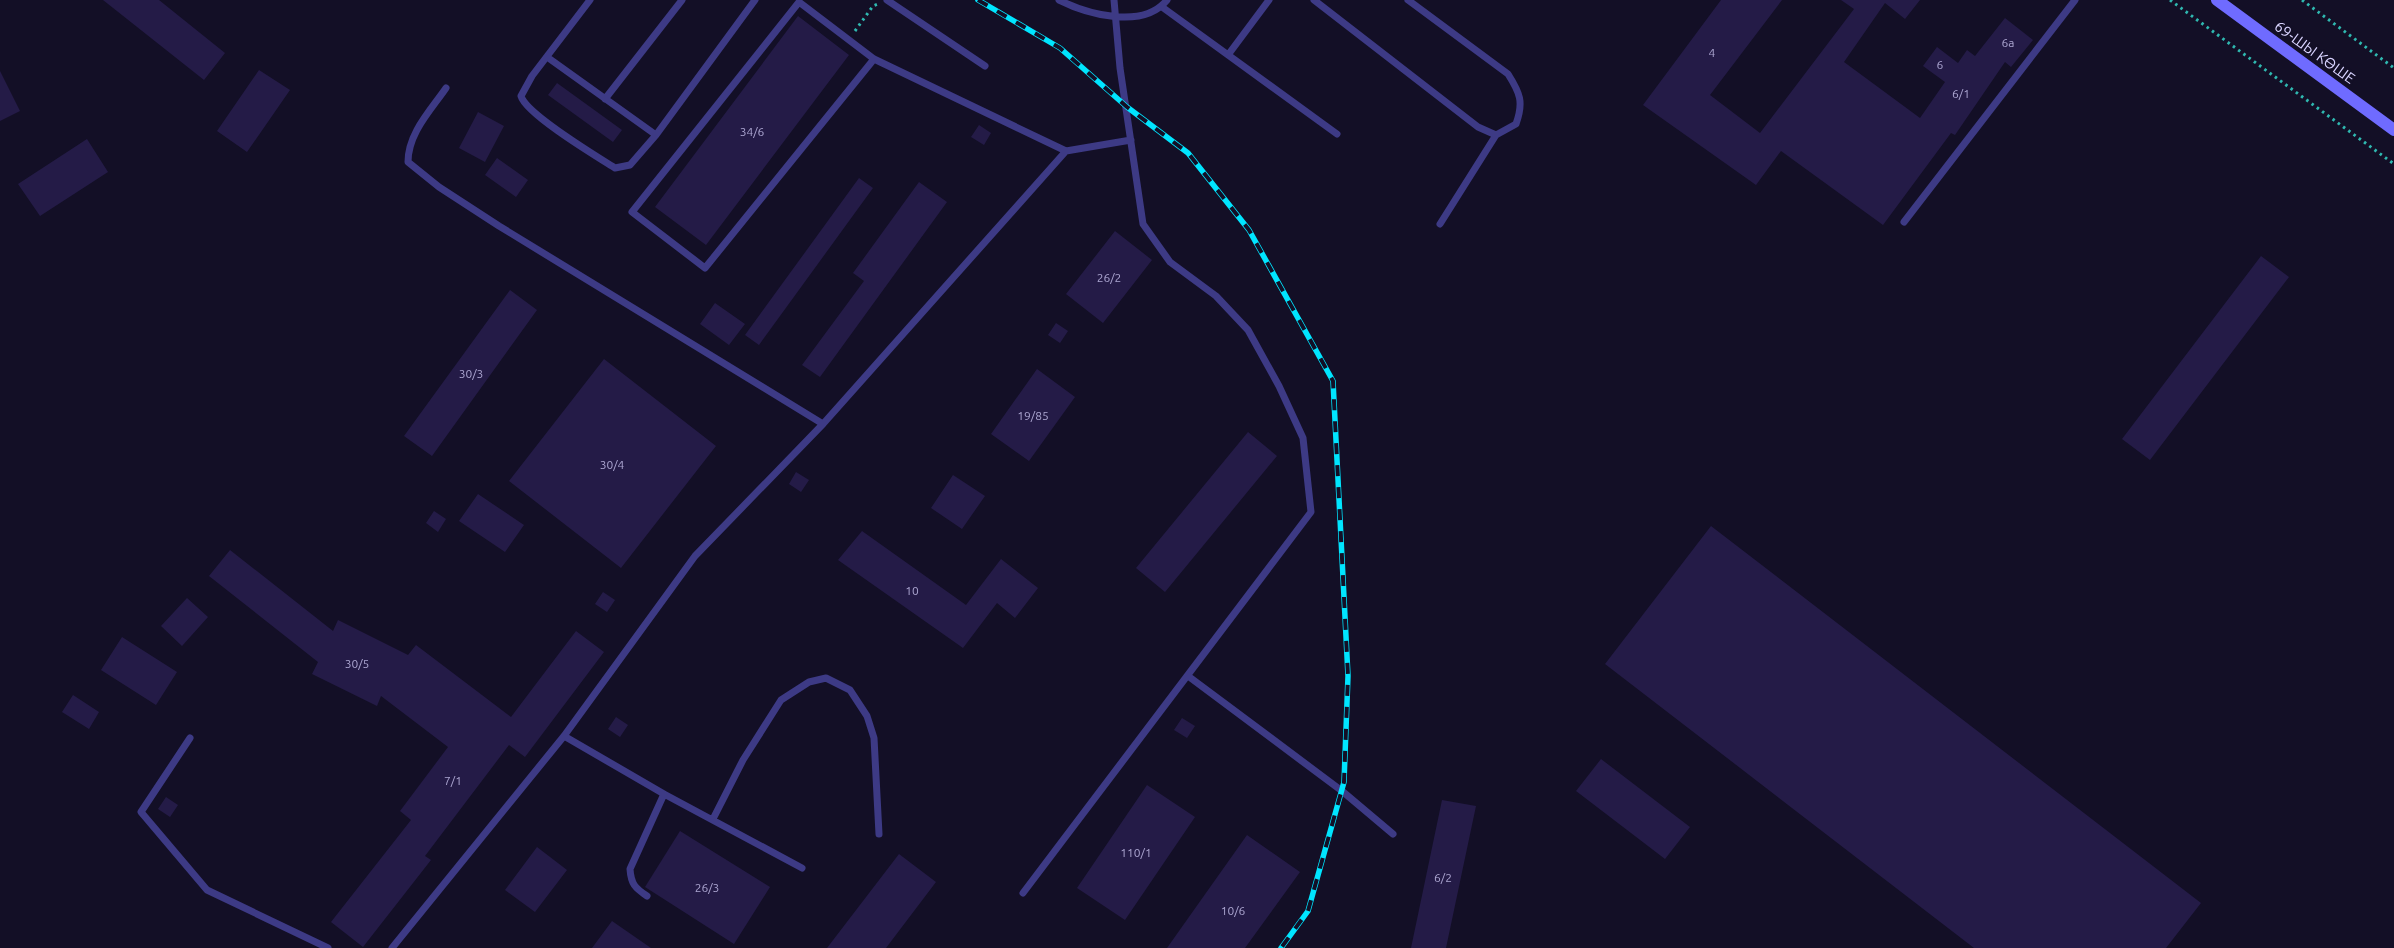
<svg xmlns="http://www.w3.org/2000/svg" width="2394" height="948" viewBox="0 0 2394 948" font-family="Ubuntu,sans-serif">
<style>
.building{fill:#241b47}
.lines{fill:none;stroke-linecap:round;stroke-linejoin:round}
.path{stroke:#2fb8b0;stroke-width:3;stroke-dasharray:2.5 4;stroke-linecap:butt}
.lane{stroke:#3d3a85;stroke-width:7}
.secondary{stroke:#6f6bff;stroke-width:12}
.rail-casing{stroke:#00e5ff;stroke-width:5.5}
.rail{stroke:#130f26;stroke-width:4;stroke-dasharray:11;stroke-linecap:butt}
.labels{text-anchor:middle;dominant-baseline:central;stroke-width:4.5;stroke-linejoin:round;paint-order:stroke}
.number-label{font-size:12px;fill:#aca6d1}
.street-label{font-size:15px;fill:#d9d4ff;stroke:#130f26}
</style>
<rect width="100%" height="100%" fill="#130f26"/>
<path class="building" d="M 103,0 L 159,0 L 225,53 L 204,80 Z
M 1721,0 L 1782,0 L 1710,95 L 1760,133 L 1854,9 L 1841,0 L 1920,0 L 1905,19 L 1885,3 L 1844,62 L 1920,118 L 1945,82 L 1923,66 L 1937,47 L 1958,63 L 1967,50 L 1975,56 L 2005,18 L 2033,40 L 2011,67 L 2005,62 L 1955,135 L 1951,133 L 1883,225 L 1781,151 L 1756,185 L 1643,105 Z
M 798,16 L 849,55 L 706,245 L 655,207 Z
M 259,70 L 290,90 L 247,152 L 217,131 Z
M 0,71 L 20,111 L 0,121 Z
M 557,83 L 622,130 L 613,142 L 548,95 Z
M 478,112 L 504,126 L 485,162 L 459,148 Z
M 979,125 L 991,133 L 984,145 L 971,137 Z
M 87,139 L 108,172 L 40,216 L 18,184 Z
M 497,158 L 528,180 L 516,197 L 485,175 Z
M 859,178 L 873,188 L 759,345 L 745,335 Z
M 919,182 L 947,202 L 820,377 L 802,365 L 864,281 L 853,273 Z
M 1115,231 L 1152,260 L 1103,323 L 1066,294 Z
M 2261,256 L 2289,277 L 2150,460 L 2122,439 Z
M 510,290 L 537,310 L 432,456 L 404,436 Z
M 715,303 L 745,324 L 729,345 L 700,324 Z
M 1056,323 L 1068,331 L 1060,343 L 1048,335 Z
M 604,359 L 716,446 L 621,568 L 509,481 Z
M 1037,369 L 1075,397 L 1029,461 L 991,434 Z
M 1248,432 L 1277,456 L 1165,592 L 1136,568 Z
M 796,472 L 809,480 L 801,492 L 789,484 Z
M 953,475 L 985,496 L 962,529 L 931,508 Z
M 478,494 L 524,525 L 505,552 L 459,521 Z
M 434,511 L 446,519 L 438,532 L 426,523 Z
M 1711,526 L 2201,903 L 2166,948 L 1974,948 L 1605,664 Z
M 862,531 L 966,605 L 1001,559 L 1038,588 L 1015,618 L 997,603 L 963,648 L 838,560 Z
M 230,550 L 333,631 L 338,620 L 408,655 L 416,645 L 511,717 L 576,631 L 604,652 L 525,757 L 509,745 L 425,856 L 431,860 L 363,947 L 331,922 L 411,820 L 400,811 L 448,747 L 381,696 L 377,706 L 312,674 L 318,662 L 209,576 Z
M 603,592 L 615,600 L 607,612 L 595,604 Z
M 187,598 L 208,617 L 182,646 L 161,626 Z
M 122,637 L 177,672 L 156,705 L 101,670 Z
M 73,695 L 99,712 L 89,729 L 62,712 Z
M 616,717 L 628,725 L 620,737 L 608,729 Z
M 1182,718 L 1195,726 L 1187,738 L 1174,730 Z
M 1601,759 L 1690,827 L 1665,859 L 1576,791 Z
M 1147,785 L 1195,817 L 1125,920 L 1077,888 Z
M 166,797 L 178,805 L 170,817 L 158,809 Z
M 1442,800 L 1476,806 L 1446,948 L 1411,948 Z
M 680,831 L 770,887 L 734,944 L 645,887 Z
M 1247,835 L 1300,872 L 1245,948 L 1167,948 Z
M 537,847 L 567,870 L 535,912 L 505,890 Z
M 899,854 L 936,882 L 886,948 L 827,948 Z
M 612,921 L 651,948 L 592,948 Z"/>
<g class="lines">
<path class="path" d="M 2170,0 L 2394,164
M 2302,0 L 2394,68
M 855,31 L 873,6 L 878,4"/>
<path class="lane" d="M 590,0 L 532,76 L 521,96 C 526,114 596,156 615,168 L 630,165 L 656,135 L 755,0
M 887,0 L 985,66
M 1059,0 C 1087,14 1143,30 1167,0
M 1314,0 L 1478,127 L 1496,135 L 1516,124 C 1524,102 1520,93 1508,74 L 1408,0
M 1162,7 L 1337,134
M 1228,55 L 1269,0
M 547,57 L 656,135
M 874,59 L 705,268 L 632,212 L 799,2 L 874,59 L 1066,151
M 446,88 C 431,110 408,133 408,162 L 439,187 L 499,226 L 823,424
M 605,99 L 682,0
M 1904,222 L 2075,0
M 1440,224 L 1496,135
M 1188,676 L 1342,791 L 1393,834
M 564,736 L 664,794 L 802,868
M 190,738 L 141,812 L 207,890 L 328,948
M 713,819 L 743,760 L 781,700 L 809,682 L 826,678 L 850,690 L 867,716 L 874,738 L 879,834
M 1023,893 L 1311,512 L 1303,438 L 1279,386 L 1248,330 L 1216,296 L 1170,262 L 1143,224 L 1120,68 L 1114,0
M 647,896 C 635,888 631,884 630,869 L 664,794
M 392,948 L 564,736 L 695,556 L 823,424 L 1066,151 L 1131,140"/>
<path class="secondary" d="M 2217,0 L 2394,130"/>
<g class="rail-casing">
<path id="rail" d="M 978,0 L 1060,48 L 1127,107 L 1188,153 L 1249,230 L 1333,381 L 1348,676 L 1344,782 L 1308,911 L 1281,948"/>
</g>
<use href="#rail" class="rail"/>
</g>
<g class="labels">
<g class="number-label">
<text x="2008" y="42">6а</text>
<text x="1712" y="52">4</text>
<text x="1940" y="64">6</text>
<text x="1961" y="93">6/1</text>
<text x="752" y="131">34/6</text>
<text x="1109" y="277">26/2</text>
<text x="471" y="373">30/3</text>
<text x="1033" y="415">19/85</text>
<text x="612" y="464">30/4</text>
<text x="912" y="590">10</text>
<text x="357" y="663">30/5</text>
<text x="453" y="780">7/1</text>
<text x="1136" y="852">110/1</text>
<text x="1443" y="877">6/2</text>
<text x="707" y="887">26/3</text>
<text x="1233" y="910">10/6</text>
</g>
<g class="street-label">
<text transform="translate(2315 52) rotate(36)">69-ШЫ КӨШЕ</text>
</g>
</g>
</svg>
